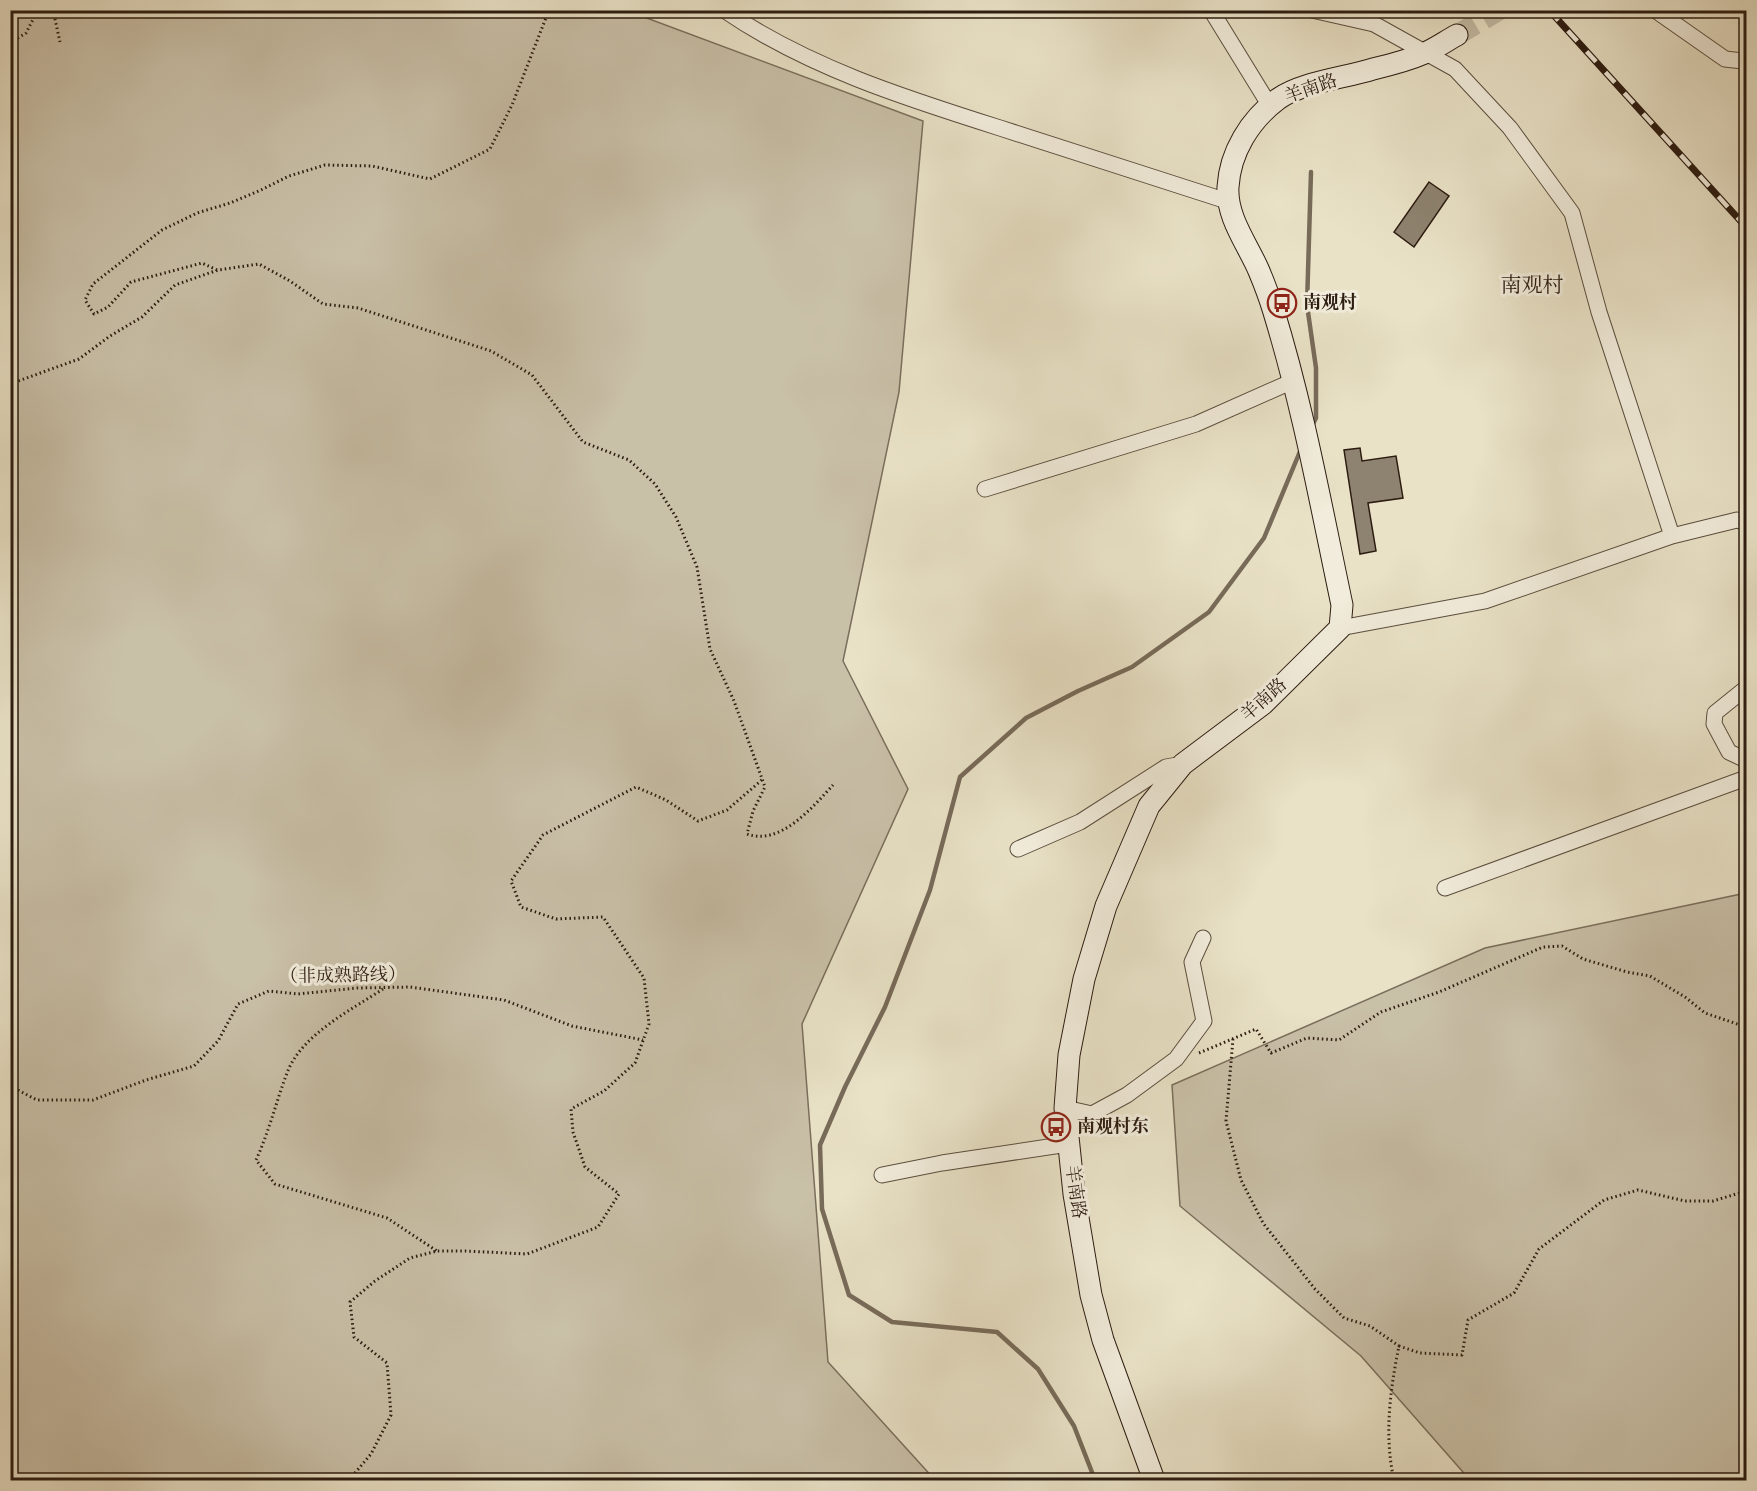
<svg xmlns="http://www.w3.org/2000/svg" width="1757" height="1491" viewBox="0 0 1757 1491" font-family="'IM FELL DW Pica','Noto Serif SC',serif">
<style>
.green{fill:#c9c0a8;stroke:#7a6e5c;stroke-width:1.5}
.lines{fill:none;stroke-linecap:round;stroke-linejoin:round}
.stream{stroke:#776b59;stroke-width:4.5}
.building{fill:#8e8370;stroke:#2c1c11;stroke-width:1.5}
.secondary-tunnel{stroke:#c3baa3;stroke-width:21;stroke-dasharray:21 10;stroke-linecap:butt}
.street-casing{stroke:#5b4e3e;stroke-width:17}
.secondary-casing{stroke:#2c1c11;stroke-width:23}
.path{stroke:#2c1c11;stroke-width:3;stroke-dasharray:1.5 3;stroke-linecap:butt}
.street{stroke:#f1ecdb;stroke-width:15}
.secondary{stroke:#f1ecdb;stroke-width:21}
.rail-casing{stroke:#2c1c11;stroke-width:7}
.rail{stroke:#f1ecdb;stroke-width:4.5;stroke-dasharray:14;stroke-linecap:butt}
.labels{text-anchor:middle;dominant-baseline:central;stroke-width:6;stroke-linejoin:round;paint-order:stroke}
.street-label{font-size:18px;fill:#2c1c11;stroke:#f1ecdb}
.poi-label{font-size:18px;font-weight:bold;fill:#2c1c11;stroke:#f1ecdb;text-anchor:start}
.quarter-label{font-size:21px;fill:#2c1c11;stroke:#f1ecdb}
</style>
<rect width="100%" height="100%" fill="#e9e2c7"/>
<filter id="stains"><feTurbulence type="fractalNoise" baseFrequency=".00333" numOctaves="4"/><feColorMatrix values="0 0 0 0 .2 0 0 0 0 .09 0 0 0 0 .02 0 0 0 .5 -.17"/></filter>
<radialGradient id="worn" r=".72"><stop offset=".6" stop-color="#630" stop-opacity="0"/><stop offset="1" stop-color="#630" stop-opacity=".3"/></radialGradient>
<path class="green" d="M 10,11 L 628,11 L 923,121 L 899,392 L 843,661 L 908,789 L 802,1024 L 828,1362 L 935,1480 L 11,1480 Z
M 1746,893 L 1746,1480 L 1470,1480 L 1361,1356 L 1180,1206 L 1172,1085 L 1485,948 Z"/>
<g class="lines">
<path class="stream" d="M 1311,428 L 1316,418 L 1316,368 L 1307,305 L 1311,172
M 1095,1480 L 1074,1426 L 1038,1369 L 997,1332 L 892,1322 L 849,1295 L 822,1209 L 820,1145 L 845,1087 L 885,1007 L 930,890 L 960,777 L 1026,718 L 1078,691 L 1132,667 L 1209,612 L 1264,538 L 1301,449"/>
</g>
<path class="building" d="M 1429,182 L 1449,196 L 1414,247 L 1394,232 Z
M 1360,448 L 1362,461 L 1396,456 L 1403,498 L 1368,503 L 1376,551 L 1360,554 L 1344,450 Z"/>
<g class="lines">
<path class="secondary-tunnel" d="M 1457,35 L 1499,10"/>
<g class="street-casing">
<path id="street" d="M 724,10 C 807,67 905,98 1000,128 C 1076,153 1153,177 1230,202
M 1211,10 L 1270,106
M 1312,10 L 1374,24 L 1455,69 L 1510,128 L 1572,213 L 1599,312 L 1672,536 L 1737,520 L 1746,523
M 1655,10 L 1725,59 L 1743,61 L 1746,57
M 985,489 L 1196,424 L 1293,381
M 1340,628 L 1485,601 L 1672,536
M 1746,688 L 1715,713 L 1714,724 L 1729,752 L 1746,760
M 1018,849 L 1080,822 L 1166,767 L 1183,764
M 1445,888 L 1746,778
M 1065,1108 L 1092,1114 L 1127,1095 L 1176,1059 L 1204,1021 L 1192,962 L 1203,938
M 882,1175 L 942,1163 L 1068,1144"/>
</g>
<g class="secondary-casing">
<path id="secondary" d="M 1154,1480 L 1103,1340 L 1091,1295 L 1074,1194 L 1065,1108 L 1069,1055 L 1084,979 L 1106,906 L 1149,806 L 1183,764 L 1263,704 L 1340,628 L 1342,605 C 1321,506 1303,406 1273,309 C 1269,296 1264,283 1259,271 C 1248,245 1226,217 1228,187 C 1230,152 1250,120 1278,99 C 1302,82 1345,78 1373,69 C 1390,65 1409,60 1425,53 C 1436,48 1446,41 1457,35"/>
</g>
<path class="path" d="M 53,10 L 60,42
M 10,43 L 26,33 L 38,10
M 217,270 L 202,263 L 131,282 L 108,307 L 94,314 L 85,300 L 93,284 L 162,230 L 197,213 L 230,203 L 261,190 L 289,176 L 325,165 L 372,166 L 430,179 L 490,149 L 512,105 L 549,10
M 10,384 L 79,359 L 110,336 L 142,317 L 175,285 L 218,270 L 259,264 L 290,281 L 323,304 L 358,308 L 491,351 L 532,375 L 583,442 L 629,460 L 655,484 L 676,517 L 697,567 L 710,649 L 734,701 L 765,787 L 753,811 L 747,834 C 780,846 812,808 833,785
M 383,989 C 351,1010 301,1035 287,1073 C 276,1102 269,1132 256,1160 L 275,1184 L 387,1218 L 437,1251
M 1233,1039 L 1226,1121 L 1241,1180 L 1263,1223 L 1315,1289 L 1344,1318 L 1370,1326 L 1399,1346
M 1199,1053 L 1256,1029 L 1271,1053 L 1307,1038 L 1339,1040 L 1381,1012 L 1439,992 L 1543,947 L 1562,946 L 1583,959 L 1627,972 L 1650,976 L 1685,997 L 1705,1013 L 1746,1027
M 10,1086 L 37,1100 L 93,1100 L 146,1080 L 194,1066 L 218,1041 L 238,1004 L 269,991 L 298,994 L 357,988 L 410,987 L 504,1000 L 572,1026 L 643,1040
M 349,1480 L 371,1454 L 391,1415 L 387,1363 L 354,1337 L 350,1302 L 375,1281 L 410,1258 L 437,1251 L 465,1251 L 527,1254 L 598,1227 L 619,1194 L 585,1167 L 573,1132 L 571,1109 L 604,1091 L 635,1063 L 649,1024 L 644,978 L 603,917 L 556,919 L 521,907 L 511,881 L 543,835 L 636,787 L 666,800 L 698,821 L 727,810 L 763,779
M 1394,1480 C 1384,1436 1390,1390 1399,1346 L 1420,1353 L 1462,1355 L 1468,1320 L 1514,1293 L 1539,1249 L 1604,1200 L 1638,1190 L 1685,1201 L 1713,1201 L 1746,1191"/>
<use href="#street" class="street"/>
<use href="#secondary" class="secondary"/>
<g class="rail-casing">
<path id="rail" d="M 1549,10 L 1746,227"/>
</g>
<use href="#rail" class="rail"/>
</g>
<defs>
<g id="bus-ring" transform="scale(1.5)"><circle r="9.5" fill="#f1ecdb" stroke="#8f2418" stroke-width="1.5"/><path d="M-5-6H5V4H4V6H2V4H-2V6H-4V4H-5ZM-3.5-4V0h7V-4ZM-3.5 1.2v1.5H-2V1.2ZM2 1.2v1.5H3.5V1.2Z" fill="#8f2418"/></g>
</defs>
<g fill-rule="evenodd">
<use href="#bus-ring" x="1282" y="303"/>
<use href="#bus-ring" x="1056" y="1127"/>
</g>
<g class="labels">
<g class="street-label">
<text transform="translate(1311 89) rotate(-19)">羊南路</text>
<text transform="translate(1264 700) rotate(-41)">羊南路</text>
<text transform="translate(343 976) rotate(-1)">（非成熟路线）</text>
<text transform="translate(1075 1192) rotate(82)">羊南路</text>
</g>
<g class="poi-label">
<text x="1303" y="303">南观村</text>
<text x="1077" y="1127">南观村东</text>
</g>
<g class="quarter-label">
<text x="1532" y="286">南观村</text>
</g>
</g>
<rect width="1757" height="1491" fill="none" stroke="#e9e2c7" stroke-width="36"/>
<rect x="12" y="12" width="1733" height="1467" fill="none" stroke="#2c1c11" stroke-width="3"/>
<rect x="18" y="18" width="1721" height="1455" fill="none" stroke="#2c1c11" stroke-width="1.5"/>
<rect width="100%" height="100%" filter="url(#stains)"/>
<rect width="100%" height="100%" fill="url(#worn)"/>
</svg>
